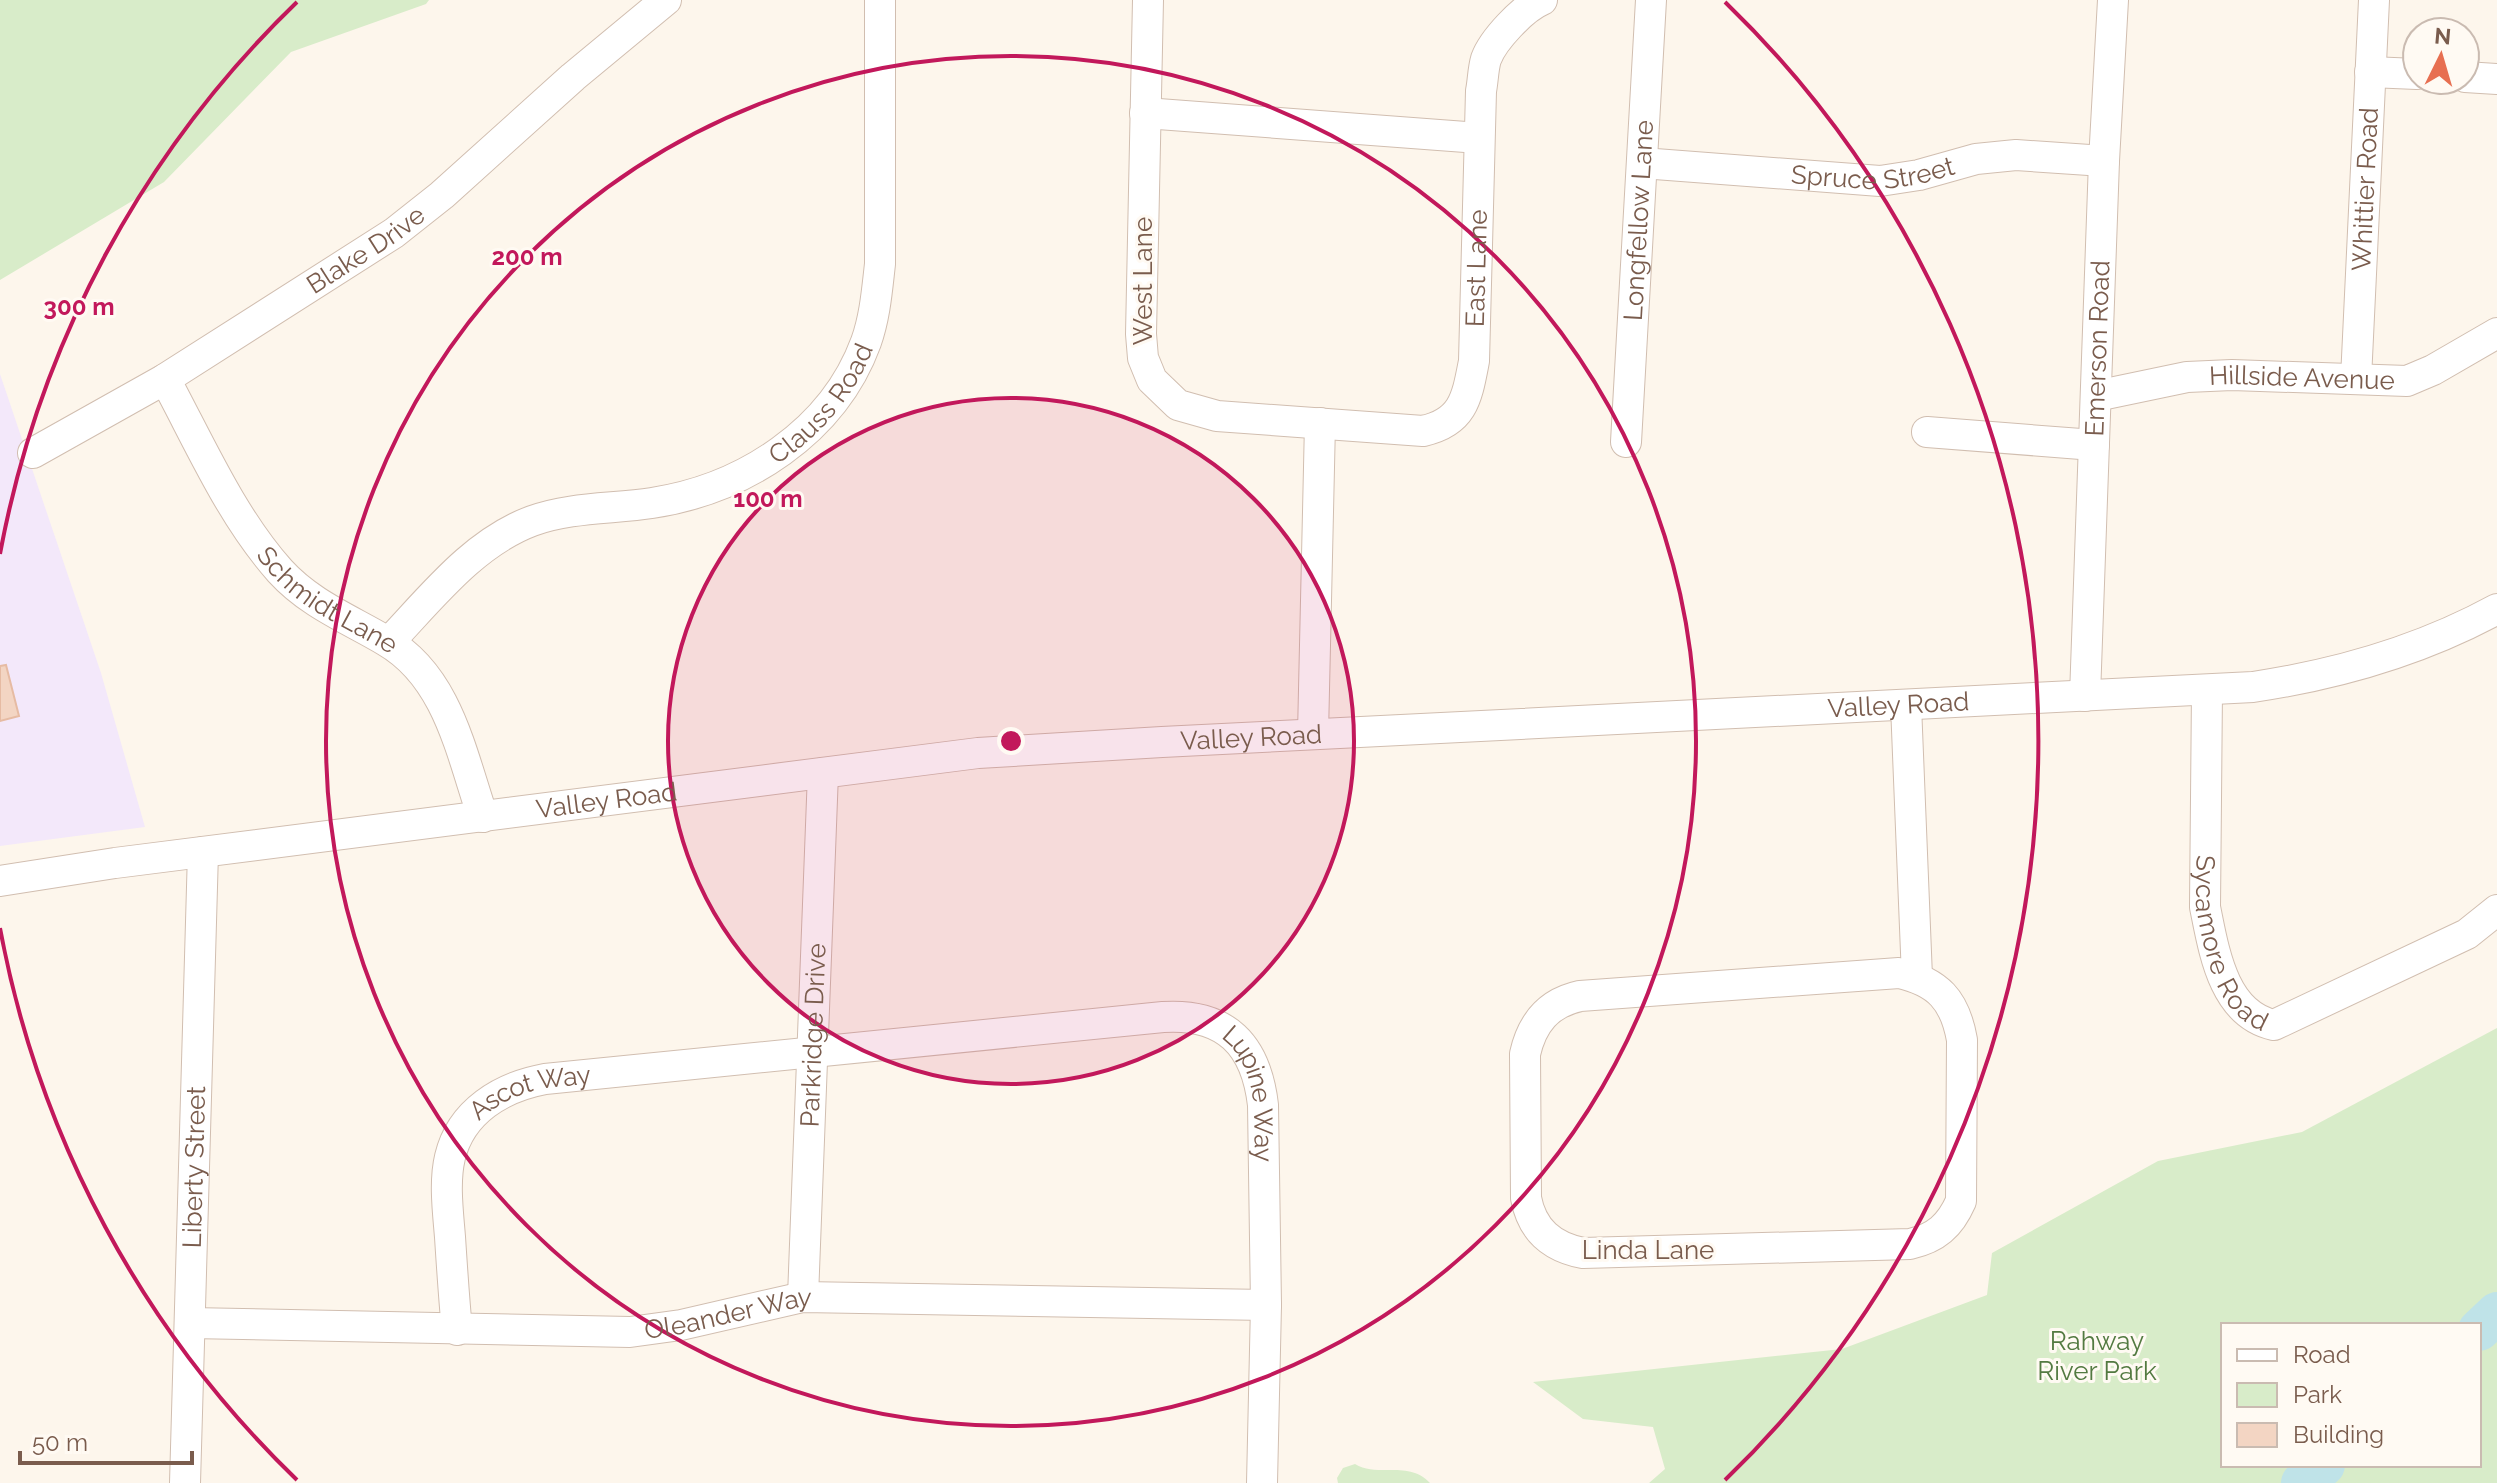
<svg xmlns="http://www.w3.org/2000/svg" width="2497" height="1483" viewBox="0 0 2497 1483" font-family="Raleway,sans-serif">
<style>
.education{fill:#f3e8fa}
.green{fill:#d8ecc9;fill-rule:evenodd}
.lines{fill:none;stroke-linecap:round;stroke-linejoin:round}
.river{stroke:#bfe3e8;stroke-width:42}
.building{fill:#f3d5c3;stroke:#e6bba3;stroke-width:2}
.minor-casing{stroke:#d1beb0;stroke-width:32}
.minor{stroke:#fff;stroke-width:30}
.ring{fill:none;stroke:#c2185b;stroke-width:4}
.labels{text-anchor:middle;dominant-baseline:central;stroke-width:6;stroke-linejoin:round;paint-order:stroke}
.street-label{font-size:26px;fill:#7a5c4d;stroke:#fffaf3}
.park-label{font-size:26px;fill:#537a41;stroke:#fffaf3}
.centre{fill:#c2185b;stroke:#fffaf3;stroke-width:4}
.ring-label{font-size:24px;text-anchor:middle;font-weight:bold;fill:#c2185b;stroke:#fffaf3;stroke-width:6;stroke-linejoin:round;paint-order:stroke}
</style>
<rect width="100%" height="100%" fill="#fdf6ec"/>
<path class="education" d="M 0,374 L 101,673 L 145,827 L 0,846 Z"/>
<path class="green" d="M 0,0 L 429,0 L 426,4 L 291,52 L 164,182 L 0,280 Z
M 2497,1028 L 2497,1483 L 1649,1483 L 1665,1469 L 1653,1427 L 1583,1419 L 1533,1382 L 1842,1349 L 1987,1295 L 1992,1253 L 2158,1161 L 2302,1132 ZM 2223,1325 L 2479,1325 L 2479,1465 L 2223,1465 Z
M 1355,1464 C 1378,1478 1408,1460 1430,1483 L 1338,1483 L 1337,1478 L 1343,1468 Z"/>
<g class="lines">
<path class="river" d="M 2479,1330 L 2497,1313
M 2302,1483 L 2324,1465"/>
</g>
<path class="building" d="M 6,665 L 19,716 L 0,721 L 0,666 Z"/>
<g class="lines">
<g class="minor-casing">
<g id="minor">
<path id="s1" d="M 1148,0 L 1141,334 L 1143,358 L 1152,380 L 1178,405 L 1217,416 L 1423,431 C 1464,422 1467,397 1474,361 L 1481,91 C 1483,81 1483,69 1486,59 C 1493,40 1523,8 1542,0"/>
<path d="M 2370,72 L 2417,74"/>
<path d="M 2465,77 L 2497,79"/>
<path d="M 1145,113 L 1479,138"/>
<path id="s2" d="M 1642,163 L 1880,181 L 1919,175 L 1976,159 L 2016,155 L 2104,161"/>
<path id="s3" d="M 165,379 C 200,444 231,516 280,571 C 310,604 349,619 386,641 C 448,677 461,753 483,817"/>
<path id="s4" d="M 2356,379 L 2374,0"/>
<path id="s5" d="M 2096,396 L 2187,377 L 2232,375 L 2407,381 L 2433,370 L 2497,333"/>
<path d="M 1927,432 L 2094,445"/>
<path id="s6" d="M 1626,442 L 1651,0"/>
<path id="s7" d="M 33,453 L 165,379 L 394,233 L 442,195 L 573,77 L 666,0"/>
<path id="s8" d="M 389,642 C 431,598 473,543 532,521 C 570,507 613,509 652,503 C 744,489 833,432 866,342 C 875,317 877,290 880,264 L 880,0"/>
<path id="s9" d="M 2207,690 L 2205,907 C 2214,951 2223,1014 2274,1025 L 2467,934 L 2497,910"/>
<path id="s10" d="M 2085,696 L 2104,161 L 2113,0"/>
<path d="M 1906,705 L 1917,977"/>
<path d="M 1313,734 L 1320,423"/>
<path id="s11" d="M 0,881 L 115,863 L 978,753 L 1162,742 L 2253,687 C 2340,674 2420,651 2497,609"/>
<path d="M 1899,973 C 1938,982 1955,1000 1962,1040 L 1961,1201 C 1950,1226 1936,1238 1910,1244 L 1583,1253 C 1552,1247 1532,1230 1526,1198 L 1525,1054 C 1532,1023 1548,1003 1580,996 Z"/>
<path id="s12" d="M 803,1297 L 823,773"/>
<path id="s13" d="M 190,1323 L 630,1332 L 681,1325 L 803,1297 L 1266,1305"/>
<path id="s14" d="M 457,1330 C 454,1299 452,1268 450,1237 C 448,1212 444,1182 450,1157 C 461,1111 502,1087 545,1079 L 1163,1017 C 1226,1013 1256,1045 1263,1105 L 1266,1305 L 1262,1483"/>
<path id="s15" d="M 185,1483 L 203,852"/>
</g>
</g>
<use href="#minor" class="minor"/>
</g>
<circle cx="1011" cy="741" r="343" fill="#c2185b" fill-opacity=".12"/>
<g class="ring">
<circle cx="1011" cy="741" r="343"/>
<circle cx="1011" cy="741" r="685"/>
<path d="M297 1480A1028 1028 0 0 1 0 928M0 554A1028 1028 0 0 1 297 2M1725 2A1028 1028 0 0 1 1725 1480"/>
</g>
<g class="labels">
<g class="street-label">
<text stroke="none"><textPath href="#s2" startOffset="232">Spruce Street</textPath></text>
<text stroke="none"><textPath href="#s4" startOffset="190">Whittier Road</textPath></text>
<text stroke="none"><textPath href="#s6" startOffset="222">Longfellow Lane</textPath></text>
<text stroke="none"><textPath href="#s7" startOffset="390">Blake Drive</textPath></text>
<text stroke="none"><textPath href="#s1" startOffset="852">East Lane</textPath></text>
<text transform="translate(1143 281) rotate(-90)">West Lane</text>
<text stroke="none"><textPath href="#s10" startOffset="348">Emerson Road</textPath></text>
<text stroke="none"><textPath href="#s5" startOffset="208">Hillside Avenue</textPath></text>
<text stroke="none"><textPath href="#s8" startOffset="514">Clauss Road</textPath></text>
<text stroke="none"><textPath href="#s3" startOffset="280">Schmidt Lane</textPath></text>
<text stroke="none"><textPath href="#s11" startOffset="1908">Valley Road</textPath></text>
<text stroke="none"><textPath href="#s11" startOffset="1260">Valley Road</textPath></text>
<text stroke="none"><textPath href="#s11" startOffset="612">Valley Road</textPath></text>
<text stroke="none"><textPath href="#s9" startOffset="260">Sycamore Road</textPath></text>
<text stroke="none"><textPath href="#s12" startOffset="262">Parkridge Drive</textPath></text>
<text stroke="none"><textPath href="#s14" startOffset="286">Ascot Way</textPath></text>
<text stroke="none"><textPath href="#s14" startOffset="1062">Lupine Way</textPath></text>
<text stroke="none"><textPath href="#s15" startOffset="316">Liberty Street</textPath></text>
<text x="1648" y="1250">Linda Lane</text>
<text stroke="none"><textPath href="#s13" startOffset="540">Oleander Way</textPath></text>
</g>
<g class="park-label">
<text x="2097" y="1341">Rahway<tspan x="2097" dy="30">River Park</tspan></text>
</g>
</g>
<circle cx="1011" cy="741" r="12" class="centre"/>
<g class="ring-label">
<text x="527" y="265">200 m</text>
<text x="79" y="315">300 m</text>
<text x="768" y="507">100 m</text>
</g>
<rect x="2221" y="1323" width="260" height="144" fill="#fffaf3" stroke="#cabbb1" stroke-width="2"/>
<rect x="2237" y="1349" width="40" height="12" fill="#ffffff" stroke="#cabbb1" stroke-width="2"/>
<text x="2293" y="1363" font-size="24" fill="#7a5c4d">Road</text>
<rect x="2237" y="1383" width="40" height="24" fill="#d8ecc9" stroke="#cabbb1" stroke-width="2"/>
<text x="2293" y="1403" font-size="24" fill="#7a5c4d">Park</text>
<rect x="2237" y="1423" width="40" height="24" fill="#f3d5c3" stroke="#cabbb1" stroke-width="2"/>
<text x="2293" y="1443" font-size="24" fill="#7a5c4d">Building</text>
<g transform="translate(2441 56) rotate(5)"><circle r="38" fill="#fffaf3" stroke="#cabbb1" stroke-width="2"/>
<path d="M0-6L14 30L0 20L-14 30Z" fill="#e76f51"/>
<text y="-12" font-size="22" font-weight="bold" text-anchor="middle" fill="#7a5c4d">N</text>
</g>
<path d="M20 1451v12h172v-12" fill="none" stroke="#7a5c4d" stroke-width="4"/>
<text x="32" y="1451" font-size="24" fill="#7a5c4d" stroke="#fffaf3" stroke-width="6" paint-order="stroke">50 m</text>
</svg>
